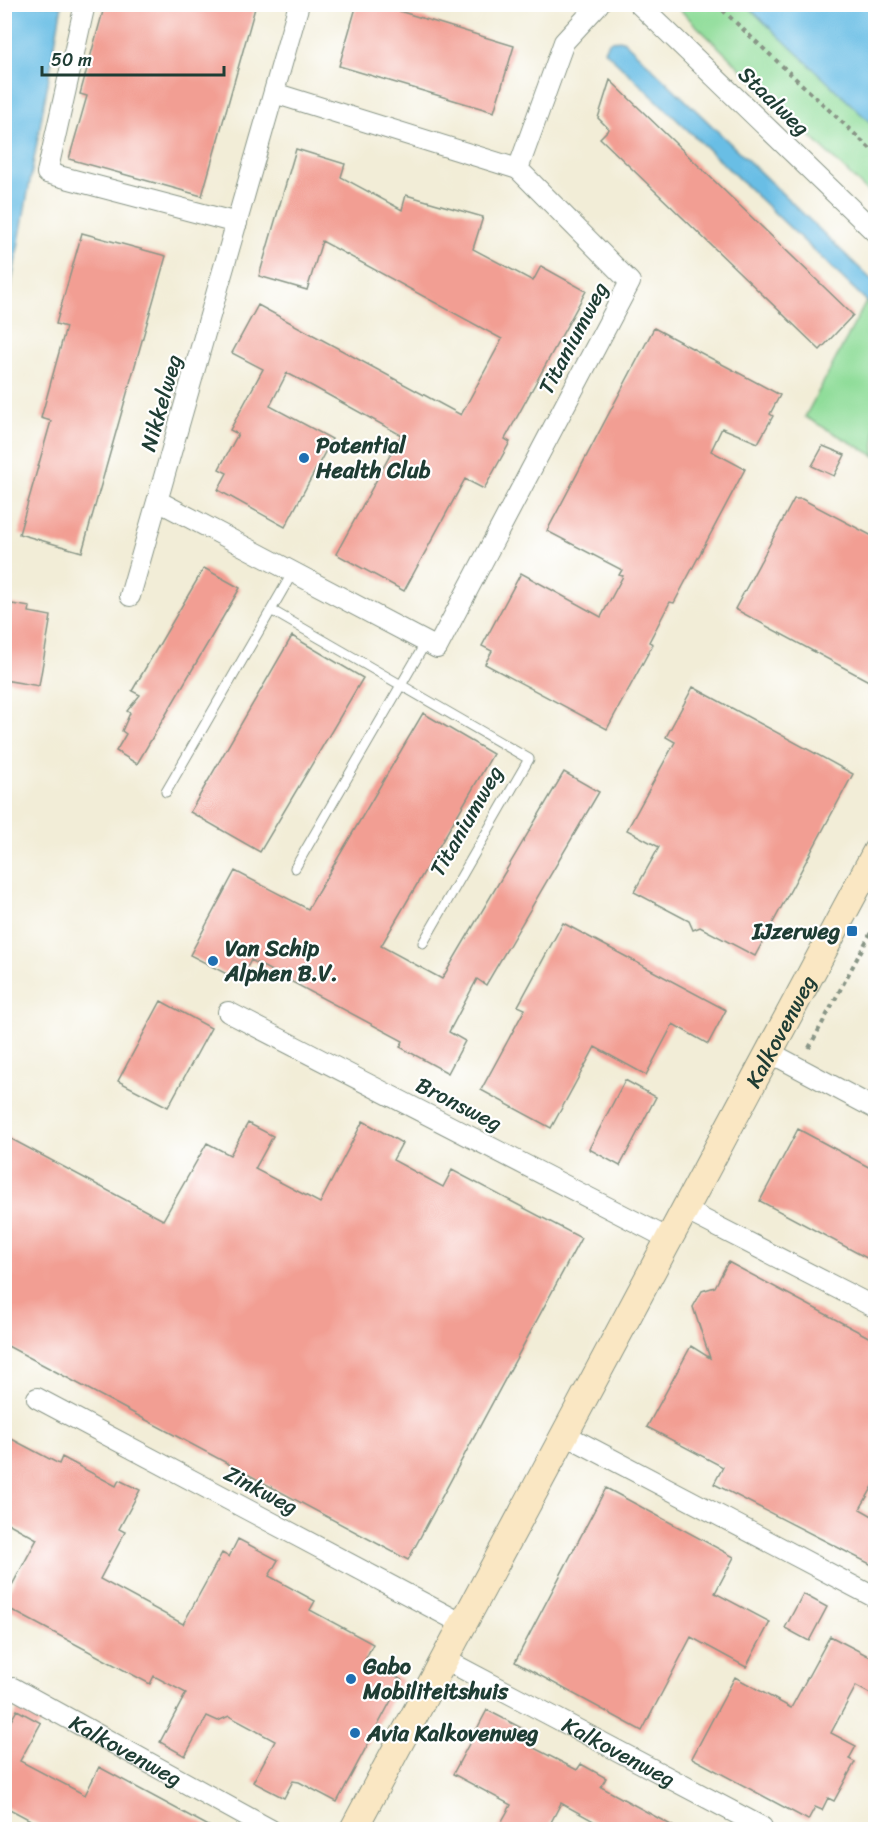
<svg xmlns="http://www.w3.org/2000/svg" width="880" height="1834" viewBox="0 0 880 1834" font-family="Sriracha,sans-serif">
<style>
.green{fill:#90dd9a;stroke:#588d67;stroke-width:1.5}
.water{fill:#69bee5;stroke:#447e8c;stroke-width:1.5}
.building{fill:#f29e93}
.lines{fill:none;stroke-linecap:round;stroke-linejoin:round}
.lane-casing{stroke:#889586;stroke-width:11}
.street-casing{stroke:#889586;stroke-width:22}
.secondary-casing{stroke:#889586;stroke-width:29}
.path{stroke:#889586;stroke-width:4;stroke-dasharray:4.5 4.5;stroke-linecap:butt}
.lane{stroke:#fff;stroke-width:9}
.street{stroke:#fff;stroke-width:20}
.secondary{stroke:#fae7c3;stroke-width:27}
.poi-dot{fill:#1f6fb2;stroke:#fff;stroke-width:2}
.labels{text-anchor:middle;dominant-baseline:central;stroke-width:4.5;stroke-linejoin:round;paint-order:stroke}
.street-label{font-size:22px;fill:#1f3d34;stroke:#fff}
.poi-label{font-size:22px;font-weight:bold;fill:#1f3d34;stroke:#fff;text-anchor:start}
</style>
<rect width="100%" height="100%" fill="#fff"/>
<filter id="ink" filterUnits="userSpaceOnUse"><feTurbulence type="fractalNoise" baseFrequency=".0167" numOctaves="2"/><feDisplacementMap in="SourceGraphic" scale="12" xChannelSelector="R" yChannelSelector="G"/><feConvolveMatrix kernelMatrix="1 2 1 2 8 2 1 2 1" color-interpolation-filters="sRGB"/></filter>
<filter id="wash" filterUnits="userSpaceOnUse"><feTurbulence type="fractalNoise" baseFrequency=".008" numOctaves="4" result="noise"/><feDisplacementMap in="SourceGraphic" scale="24" xChannelSelector="R" yChannelSelector="G"/><feGaussianBlur stdDeviation="1.35" result="paint"/><feColorMatrix in="noise" values="0 0 0 0 0 0 0 0 0 0 0 0 0 0 0 0 0 1.4 0 .05"/><feComposite in="paint" operator="in"/></filter>
<g filter="url(#wash)">
<rect width="100%" height="100%" fill="#f2edd7"/>
<path class="green" d="M 675,5 L 875,5 L 875,199 Z
M 867,300 L 875,309 L 875,456 L 805,417 Z"/>
<path class="water" d="M 5,4 L 62,5 L 5,319 L 4,5 Z
M 746,5 L 873,5 L 875,127 Z
M 623,40 L 875,283 L 875,309 L 604,50 L 610,41 Z"/>
<g id="blocks">
<path class="building" d="M 105,4 L 241,4 L 255,8 L 202,196 L 69,159 L 87,96 L 80,94 Z
M 357,4 L 376,4 L 514,46 L 494,112 L 339,66 Z
M 610,80 L 853,315 L 820,350 L 600,138 L 609,129 L 598,118 Z
M 296,149 L 345,164 L 341,177 L 402,210 L 406,195 L 483,217 L 473,249 L 533,281 L 541,266 L 586,291 L 505,439 L 510,442 L 484,489 L 465,479 L 404,591 L 336,554 L 401,435 L 312,386 L 287,373 L 270,406 L 332,439 L 285,527 L 218,490 L 227,473 L 219,469 L 238,434 L 230,430 L 263,369 L 232,353 L 258,305 L 461,415 L 502,339 L 322,241 L 307,290 L 259,276 Z
M 82,233 L 166,256 L 82,552 L 19,534 L 51,421 L 41,418 L 66,327 L 56,324 Z
M 654,328 L 780,395 L 770,414 L 773,416 L 758,443 L 722,428 L 711,451 L 745,469 L 674,603 L 670,602 L 649,642 L 653,644 L 607,729 L 485,664 L 492,651 L 482,646 L 521,573 L 601,617 L 623,576 L 619,575 L 622,570 L 547,531 Z
M 823,446 L 845,455 L 834,476 L 812,466 Z
M 794,499 L 802,499 L 876,538 L 876,685 L 735,609 Z
M 204,568 L 240,588 L 137,764 L 116,751 L 126,734 L 122,731 L 130,713 L 127,711 L 140,695 L 132,691 Z
M 12,604 L 30,607 L 29,612 L 51,616 L 39,686 L 4,680 L 4,647 Z
M 292,636 L 363,678 L 260,852 L 190,812 Z
M 693,687 L 853,774 L 755,956 L 700,927 L 693,930 L 689,921 L 634,892 L 659,847 L 627,830 L 675,742 L 666,737 Z
M 423,713 L 493,754 L 381,946 L 442,979 L 564,772 L 599,792 L 486,985 L 477,979 L 449,1032 L 465,1041 L 448,1073 L 400,1047 L 403,1041 L 251,960 L 240,981 L 190,955 L 235,871 L 308,909 Z
M 563,923 L 726,1010 L 708,1044 L 673,1024 L 646,1075 L 595,1047 L 551,1128 L 481,1090 L 525,1009 L 518,1006 Z
M 161,1001 L 211,1028 L 168,1107 L 118,1081 Z
M 625,1080 L 656,1097 L 620,1166 L 589,1149 Z
M 363,1121 L 402,1143 L 393,1160 L 443,1187 L 452,1170 L 581,1238 L 408,1560 L 4,1344 L 4,1135 L 163,1220 L 207,1143 L 230,1155 L 248,1123 L 273,1136 L 255,1169 L 320,1203 Z
M 798,1129 L 876,1171 L 876,1263 L 760,1201 Z
M 728,1262 L 876,1341 L 876,1481 L 860,1509 L 876,1518 L 876,1567 L 714,1484 L 723,1467 L 647,1427 L 691,1346 L 710,1358 L 693,1307 L 702,1291 L 715,1287 Z
M 4,1435 L 59,1464 L 62,1457 L 116,1486 L 119,1480 L 140,1490 L 119,1529 L 125,1532 L 100,1579 L 183,1624 L 222,1553 L 229,1557 L 238,1539 L 278,1560 L 269,1576 L 315,1601 L 310,1610 L 373,1644 L 365,1660 L 402,1680 L 337,1802 L 299,1782 L 293,1781 L 284,1798 L 253,1782 L 275,1741 L 229,1716 L 218,1721 L 207,1716 L 185,1756 L 160,1742 L 186,1693 L 154,1676 L 150,1684 L 4,1606 L 4,1600 L 37,1539 L 4,1521 Z
M 606,1488 L 734,1557 L 715,1593 L 770,1622 L 746,1667 L 691,1637 L 642,1731 L 515,1662 Z
M 803,1594 L 827,1607 L 809,1641 L 785,1628 Z
M 830,1636 L 876,1660 L 876,1697 L 856,1686 L 831,1733 L 856,1746 L 849,1759 L 855,1762 L 834,1801 L 828,1798 L 822,1810 L 815,1807 L 808,1820 L 692,1758 L 735,1677 L 791,1708 Z
M 17,1710 L 41,1723 L 20,1761 L 85,1795 L 99,1767 L 216,1830 L 49,1830 L 4,1806 L 4,1733 Z
M 487,1710 L 535,1735 L 530,1746 L 577,1770 L 581,1764 L 606,1778 L 601,1787 L 680,1830 L 596,1830 L 599,1824 L 561,1803 L 547,1830 L 497,1830 L 511,1805 L 453,1774 Z"/>
</g>
</g>
<g filter="url(#ink)">
<use href="#blocks" fill-opacity="0" stroke="#889586" stroke-width="1.5"/>
<g class="lines">
<g class="lane-casing">
<path id="lane" d="M 271,610 L 529,759 L 423,943
M 166,792 L 293,572
M 295,868 L 426,642"/>
</g>
<g class="street-casing">
<g id="street">
<path d="M 85,4 L 47,173 L 237,223"/>
<path d="M 639,4 L 876,233"/>
<path d="M 274,93 L 518,169"/>
<path d="M 158,501 L 437,648 L 630,282 L 518,169 L 564,42 L 599,4"/>
<path d="M 130,596 L 299,4"/>
<path d="M 228,1012 L 669,1239"/>
<path d="M 769,1052 L 876,1109"/>
<path d="M 685,1210 L 876,1308"/>
<path d="M 37,1398 L 463,1624"/>
<path d="M 564,1434 L 876,1598"/>
<path id="s1" d="M 444,1659 L 762,1827"/>
<path id="s2" d="M 13,1688 L 271,1830"/>
</g>
</g>
<g class="secondary-casing">
<g id="secondary">
<path id="s3" d="M 353,1830 L 876,852"/>
</g>
</g>
<path class="path" d="M 716,4 L 876,154
M 809,1048 L 876,923"/>
<use href="#lane" class="lane"/>
<use href="#street" class="street"/>
<use href="#secondary" class="secondary"/>
</g>
</g>
<g class="poi-dot">
<circle cx="304" cy="458" r="6"/>
<rect x="846" y="925" width="12" height="12" rx="3"/>
<circle cx="213" cy="961" r="6"/>
<circle cx="351" cy="1679" r="6"/>
<circle cx="355" cy="1733" r="6"/>
</g>
<g class="labels">
<g class="street-label">
<text transform="translate(774 101) rotate(44)">Staalweg</text>
<text transform="translate(573 338) rotate(-62)">Titaniumweg</text>
<text transform="translate(161 403) rotate(-74)">Nikkelweg</text>
<text transform="translate(466 821) rotate(-60)">Titaniumweg</text>
<text stroke="none"><textPath href="#s3" startOffset="906">Kalkovenweg</textPath></text>
<text transform="translate(459 1104) rotate(27)">Bronsweg</text>
<text transform="translate(261 1490) rotate(28)">Zinkweg</text>
<text stroke="none"><textPath href="#s2" startOffset="129">Kalkovenweg</textPath></text>
<text stroke="none"><textPath href="#s1" startOffset="198">Kalkovenweg</textPath></text>
</g>
<g class="poi-label">
<text x="316" y="445">Potential<tspan x="316" dy="25">Health Club</tspan></text>
<text x="840" y="931" text-anchor="end">IJzerweg</text>
<text x="225" y="948">Van Schip<tspan x="225" dy="25">Alphen B.V.</tspan></text>
<text x="363" y="1666">Gabo<tspan x="363" dy="25">Mobiliteitshuis</tspan></text>
<text x="367" y="1733">Avia Kalkovenweg</text>
</g>
</g>
<rect width="880" height="1834" fill="none" stroke="#fff" stroke-width="24"/>
<path d="M42 66v9h182v-9" fill="none" stroke="#1f3d34" stroke-width="3"/>
<text x="51" y="66" font-size="18" fill="#1f3d34" stroke="#ffffff" stroke-width="4.5" paint-order="stroke">50 m</text>
</svg>
